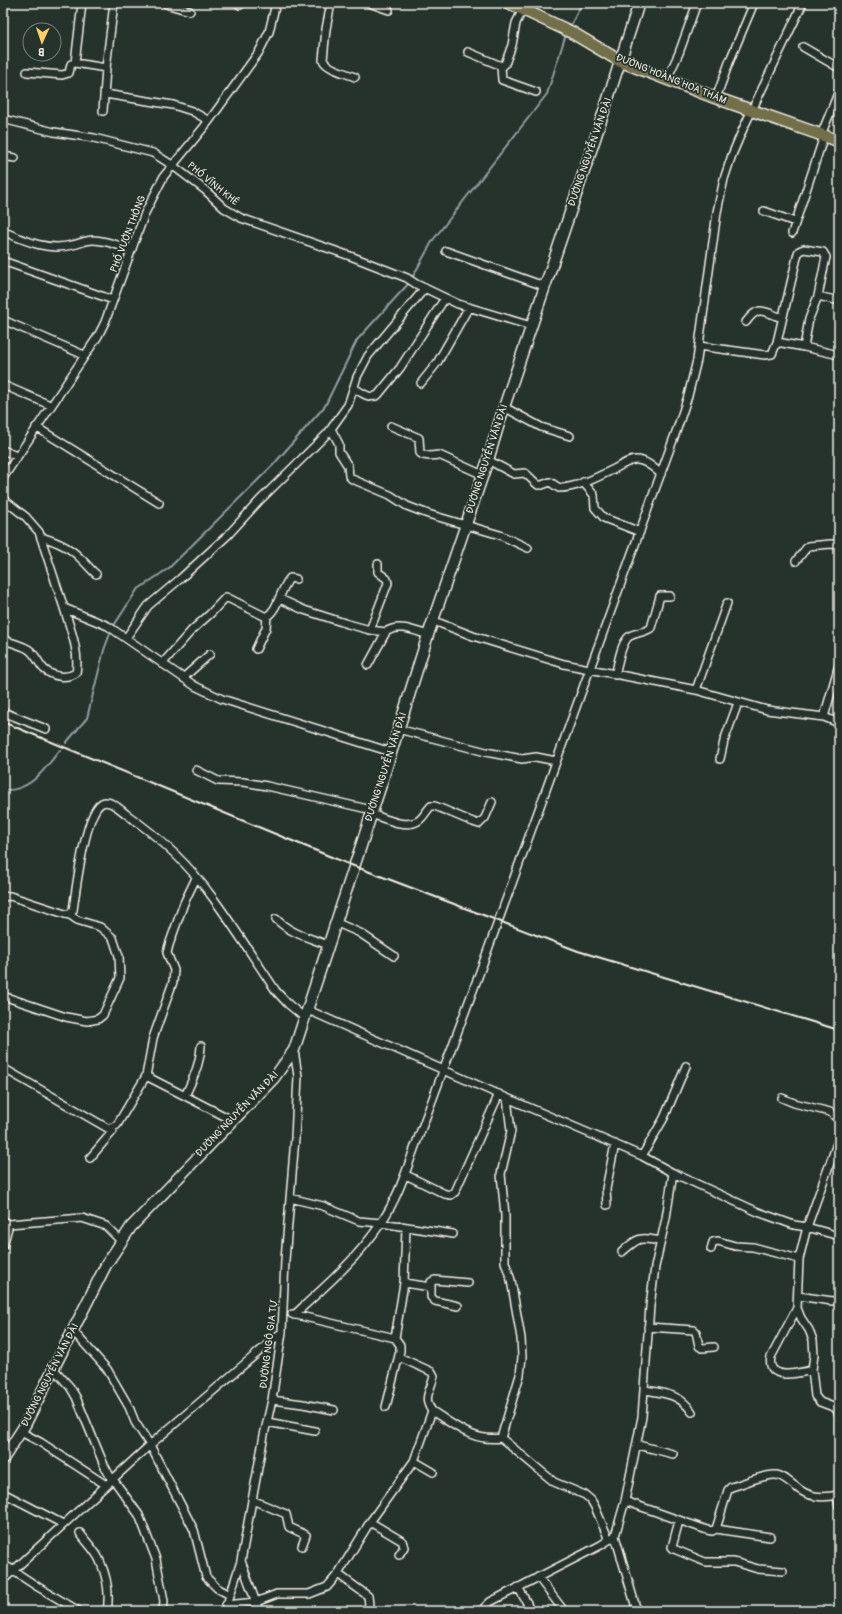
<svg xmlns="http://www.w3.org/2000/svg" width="842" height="1614" viewBox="0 0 842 1614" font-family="Pangolin,sans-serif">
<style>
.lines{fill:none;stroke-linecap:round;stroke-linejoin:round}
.stream{stroke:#909ea1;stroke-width:2}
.street-casing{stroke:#f4f1e8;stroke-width:10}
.secondary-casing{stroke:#f4f1e8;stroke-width:13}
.primary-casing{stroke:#f4f1e8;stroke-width:14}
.street{stroke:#26332d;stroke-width:7}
.secondary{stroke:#26332d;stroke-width:10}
.primary{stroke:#726f4a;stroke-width:11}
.rail{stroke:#f4f1e8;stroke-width:2}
.labels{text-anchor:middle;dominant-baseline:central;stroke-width:3.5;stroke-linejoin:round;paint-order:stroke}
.street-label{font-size:10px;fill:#f4f1e8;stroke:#26332d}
</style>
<rect width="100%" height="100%" fill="#26332d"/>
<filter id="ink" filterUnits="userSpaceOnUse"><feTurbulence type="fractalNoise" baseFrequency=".025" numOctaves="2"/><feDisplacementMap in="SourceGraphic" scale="8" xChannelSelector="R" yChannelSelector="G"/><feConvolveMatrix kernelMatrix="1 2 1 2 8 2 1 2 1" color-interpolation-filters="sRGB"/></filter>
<g filter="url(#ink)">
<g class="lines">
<path class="stream" d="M 570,27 L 582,3
M 412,278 L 433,240 L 547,94 L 566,34
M 113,627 L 137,590 L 169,568 L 273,465 L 325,406 L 357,340 L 410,282
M 66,743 L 87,718 L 104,650 L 111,631
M 3,790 C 31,792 44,769 60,750"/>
<g class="street-casing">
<path id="street" d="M 165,3 L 169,5 L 190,11
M 237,3 L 240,5
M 331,3 L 326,29 L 323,60 C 327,69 346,73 355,77
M 369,3 L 389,10
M 803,47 L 839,68
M 468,52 L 499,65 L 503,66 L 505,64 L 512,45 L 516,23 L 523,9
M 75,63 L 82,3
M 501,66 L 502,80 L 536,92
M 27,72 L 62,75 L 69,73 L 71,64 L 75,63 L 106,68
M 667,79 L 679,53 L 697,3
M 105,94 L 173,105 L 192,111 L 209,121
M 716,98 L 730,60 L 754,3
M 103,111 L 106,68 L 114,3
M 3,119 L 54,132 L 94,138 L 153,153 L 172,165 L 205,190 L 224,208 L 241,218 L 353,257 L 407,278 L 416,284 L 458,304 L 531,326
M 821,135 L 839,91
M 3,156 L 15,158
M 764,211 L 795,222
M 7,233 C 28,242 49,251 72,245 C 79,244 86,240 93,240 C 106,240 120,246 132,250
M 792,233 L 824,136
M 446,251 L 544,286
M 3,261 L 113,300
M 818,296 L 839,301
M 3,320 L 84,355
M 746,322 C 759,304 764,312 782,318
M 777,342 L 804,347 L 839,355
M 699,346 L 765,355 L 772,354 L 777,342 L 798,253 L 799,251 L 804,249 L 823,252 L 826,257 L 818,296 L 809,319 L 804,347
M 421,383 L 437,363 L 469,307
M 3,385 L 50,405
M 354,388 C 361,392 370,400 378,395 L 400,368 L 445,298
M 504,407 L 541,427 L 570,436
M 391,426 L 419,438 L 420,453 L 423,455 L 430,456 L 439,455 L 483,475
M 36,427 L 159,503
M 331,429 L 339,444 L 339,452 L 348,466 L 349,476 L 352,479 L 390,495 L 407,506 L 428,514 L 500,535 L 528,548
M 3,450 L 16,456
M 488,460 L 514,474 L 525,473 L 538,485 L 542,485 L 550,482 L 559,488 C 576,488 596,478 612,470 C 619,467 629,459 637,460 C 646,460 655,469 661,474
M 3,478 L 98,336 L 105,322 L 145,213 L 164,176 L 209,121 L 259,52 L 269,32 L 276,3
M 583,482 L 594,495 L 595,508 L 604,518 L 640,532
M 3,499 L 26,517 L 39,532 L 64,608 L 108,626 L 195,686 L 222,699 L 391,752
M 41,537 C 55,541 70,547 80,558 C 86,563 90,569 96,574
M 796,561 L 808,546 L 831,544 L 839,545
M 280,599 L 304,610 L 348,624 L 370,630 L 386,632 C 398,623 415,631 428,635
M 434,621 L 473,636 L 564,664 L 696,690 L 767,710 L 824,717 L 839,723
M 370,630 L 388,583 L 387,579 L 378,572 L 378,564
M 126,638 L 148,606 L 180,579 L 228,535 L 260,500 L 328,433 L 348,405 L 357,377 L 368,356 L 425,288
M 4,640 C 12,643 21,645 28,649 C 36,654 38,663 44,669 C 53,677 66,679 76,673 C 80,652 70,628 64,608
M 256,649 L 266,628 L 267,617
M 162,664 L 192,630 L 210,614 L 226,597 L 266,617 C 279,609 280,589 290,578 L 296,579
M 368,665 L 386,632
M 615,675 C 618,665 621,641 630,636 C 636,632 644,633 651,628 L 660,596 L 670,596
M 183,678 L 210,654
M 696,690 L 727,603
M 3,712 L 46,729
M 824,717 L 839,665
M 398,729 L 486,752 L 522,759 L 536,757 L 556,761
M 720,759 L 724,741 L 738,703
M 196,770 L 218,781 L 243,782 L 267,786 L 372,810
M 371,814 C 384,818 405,829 418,821 C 424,817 426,811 431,806 L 435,806 L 473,822 L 479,824 L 485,818 L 492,802
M 3,897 L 10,896 L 65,914 L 70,915 L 73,910 C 76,890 85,812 102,803 C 110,799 120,809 126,814 C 158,836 190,866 213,898 C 235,928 255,960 276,991 L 288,1004 L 305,1018
M 276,919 C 291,934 308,937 328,945
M 335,922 L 360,933 L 394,956
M 3,996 L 66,1017 L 87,1021 L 98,1019 L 103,1015 L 120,978 L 119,956 L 113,938 L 100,927 L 77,920 L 70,915
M 308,1010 L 507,1098 L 642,1156 L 673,1173 L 666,1218 L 655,1267 L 650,1306 L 642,1417 L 625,1501 L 615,1536 L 601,1545 L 490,1602 L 481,1611
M 3,1068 L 109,1129 L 117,1125 L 146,1076 L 232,1120
M 146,1076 L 153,1038 L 173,982 L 174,970 L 167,953 L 169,945 L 184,903 L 196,878
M 185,1096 C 193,1079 200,1064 201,1046
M 782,1098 L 794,1103 L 830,1112 L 839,1120
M 839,1138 L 807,1227 L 799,1259 L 797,1308 L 801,1318 L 809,1330 L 813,1340 L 814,1355 L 812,1370 L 815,1396 L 820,1402 L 836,1408 L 839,1416 L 839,1434
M 642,1156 L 664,1118 L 686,1066
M 90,1158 L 113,1131 L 113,1128
M 673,1173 L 758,1212 L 794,1225 L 807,1227 L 839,1236
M 406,1175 L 445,1194 L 451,1195 L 455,1192 L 499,1094
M 290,1198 L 323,1206 L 359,1221 L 381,1223 L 453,1234
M 607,1205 L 606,1189 L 615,1144
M 3,1219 L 4,1222 L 9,1224 L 82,1218 L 106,1226 L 121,1241
M 3,1246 L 9,1224
M 711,1249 L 713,1242 L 718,1241 L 735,1246 L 753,1247 L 799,1259
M 622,1252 C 639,1237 639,1237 661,1241
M 404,1283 L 431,1287 L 431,1282 L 435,1280 L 468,1283
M 431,1287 L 431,1297 L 435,1301 L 458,1306
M 798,1296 L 832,1301
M 797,1308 L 771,1357 C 766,1382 800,1373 812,1370
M 292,1314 L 395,1338
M 294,1315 C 325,1287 358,1258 381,1223 C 400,1195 408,1164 420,1133 C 439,1081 459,1029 478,977 C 545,795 611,612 677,429 L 688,396 L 697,360 L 717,212 L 724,179 L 732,155 L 743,129 L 803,3
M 648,1327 L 694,1330 L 696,1332 L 699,1346 L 702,1348 L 714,1347
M 73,1331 L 107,1369 L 129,1407 L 135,1422 L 150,1445 L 194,1530 L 206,1577 L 217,1588 L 230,1595
M 399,1357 L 432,1372 L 434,1376 C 431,1390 422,1398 432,1411
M 54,1369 L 70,1387 L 76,1397 L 104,1465 L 112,1480
M 645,1390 C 664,1393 680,1394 692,1412
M 272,1400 L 303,1404 L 334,1410
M 386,1407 L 400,1351 L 400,1345 L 395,1338 L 404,1283 L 406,1227
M 267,1422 L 315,1431
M 21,1432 L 40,1442 L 106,1485
M 501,1438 L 520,1375 L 522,1357 L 521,1338 L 511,1280 L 505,1262 L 505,1215 L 501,1174 L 511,1131 L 507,1098
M 638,1445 L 673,1454
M 414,1461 L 433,1472
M 113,1479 L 139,1515 L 156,1559 L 164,1601 L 163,1611
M 3,1493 L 63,1524
M 837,1495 L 839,1506
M 252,1500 L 286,1514 L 289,1527 L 306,1535 L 302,1546
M 625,1501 L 707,1530 L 712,1531 L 716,1529 L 728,1490 L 731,1487 C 743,1484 764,1474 776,1475 C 784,1476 789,1482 795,1486 C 808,1498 822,1498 839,1495
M 679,1521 L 672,1547 L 674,1549 L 705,1562 L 734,1562 L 758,1569 L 783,1571
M 370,1522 L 402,1541 L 404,1547 L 399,1555
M 716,1529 L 770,1537
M 80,1533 C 86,1542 96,1551 100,1561 C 107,1577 110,1594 107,1611
M 615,1536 L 637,1611
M 3,1564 L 38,1587 L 79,1611
M 338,1574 L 368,1596 L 369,1605 L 365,1611
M 538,1577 L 564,1611
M 3,1580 L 150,1445 L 282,1332
M 518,1587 L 527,1603 L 529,1611
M 226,1605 L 256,1602 L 277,1594 L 309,1594 L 327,1587 L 338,1574 L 370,1522 L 414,1461 L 432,1411 C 455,1425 472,1442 501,1438 L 554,1482 L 585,1495 L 591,1500 L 595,1507 L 609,1540
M 225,1611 L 241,1561
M 259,1611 L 241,1561 L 264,1435 L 272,1400 L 282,1332 L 285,1260 L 295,1138 L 298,1076 L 294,1050"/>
</g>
<g class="secondary-casing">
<path id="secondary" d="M 3,1459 L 25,1425 L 106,1265 L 131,1227 L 274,1078 L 294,1050 L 381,785 L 428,635 L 488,460 L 504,407 L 594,142 L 639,3"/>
</g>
<g class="primary-casing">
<path id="primary" d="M 509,3 L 571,32 L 620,61 L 716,98 L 839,141"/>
</g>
<use href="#street" class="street"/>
<use href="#secondary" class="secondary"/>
<use href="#primary" class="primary"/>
<path class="rail" d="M 3,722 L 346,863 L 578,951 L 839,1030"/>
</g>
</g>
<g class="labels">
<g class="street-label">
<text transform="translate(671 79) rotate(22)">ĐƯỜNG HOÀNG HOA THÁM</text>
<text transform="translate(590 152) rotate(-71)">ĐƯỜNG NGUYỄN VĂN ĐÀI</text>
<text transform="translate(213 184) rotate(39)">PHỐ VĨNH KHÊ</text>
<text transform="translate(128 234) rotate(-69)">PHỐ VƯỜN THÔNG</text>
<text transform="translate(487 459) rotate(-72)">ĐƯỜNG NGUYỄN VĂN ĐÀI</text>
<text transform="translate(386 767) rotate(-72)">ĐƯỜNG NGUYỄN VĂN ĐÀI</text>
<text transform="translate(237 1114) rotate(-46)">ĐƯỜNG NGUYỄN VĂN ĐÀI</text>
<text transform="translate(269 1344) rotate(-83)">ĐƯỜNG NGÔ GIA TỰ</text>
<text transform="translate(50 1375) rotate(-63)">ĐƯỜNG NGUYỄN VĂN ĐÀI</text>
</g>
</g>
<rect width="842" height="1614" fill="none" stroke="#26332d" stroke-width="16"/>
<rect x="8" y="8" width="826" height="1598" fill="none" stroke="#f4f1e8" stroke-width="1.5" filter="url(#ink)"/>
<g transform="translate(42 42) rotate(183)"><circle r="19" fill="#26332d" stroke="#787f78"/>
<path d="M0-3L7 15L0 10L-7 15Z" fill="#ffd166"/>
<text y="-6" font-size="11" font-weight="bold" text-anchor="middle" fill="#f4f1e8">B</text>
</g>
</svg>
